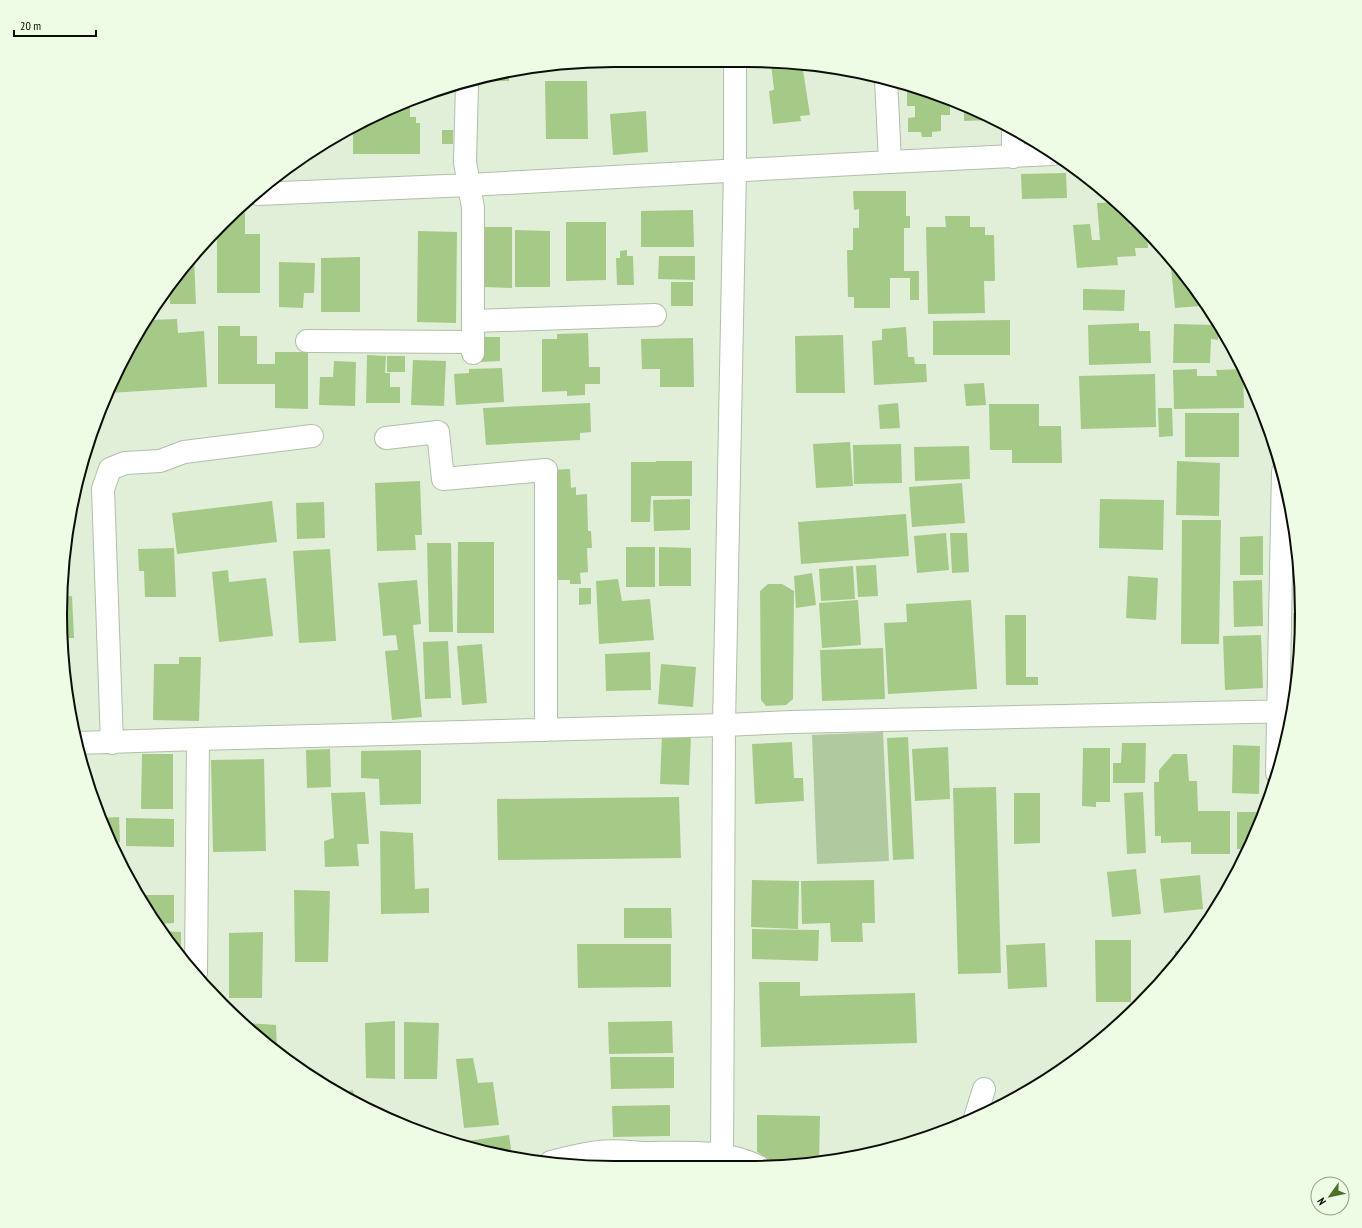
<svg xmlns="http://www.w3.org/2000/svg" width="1362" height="1228" viewBox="0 0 1362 1228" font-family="'PT Sans Narrow',sans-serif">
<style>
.green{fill:#b0c99e}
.building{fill:#a5ca88}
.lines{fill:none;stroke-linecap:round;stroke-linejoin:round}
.minor-casing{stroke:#b2bea9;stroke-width:24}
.tertiary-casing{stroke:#b2bea9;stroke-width:24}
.minor{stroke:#fff;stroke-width:22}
.tertiary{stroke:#fff;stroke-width:22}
.rim{fill:none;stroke:#0a0e07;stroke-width:2}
</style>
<rect width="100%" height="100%" fill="#e1eed8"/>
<path class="green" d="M 883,732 L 889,861 L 817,864 L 812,735 Z"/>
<path class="building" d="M 765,61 L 784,61 L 802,64 L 810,115 L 800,116 L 801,121 L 773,124 L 769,91 L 774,90 L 771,64 L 766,64 Z
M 515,70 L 515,74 L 509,74 L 509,81 L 482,81 L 481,79 L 506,71 Z
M 545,81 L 587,81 L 588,139 L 546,139 Z
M 907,88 L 919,88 L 926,89 L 950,100 L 950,115 L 941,115 L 941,131 L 932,132 L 932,137 L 922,137 L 921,132 L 908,132 L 908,118 L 915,117 L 915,106 L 907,106 Z
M 410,103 L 410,117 L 416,117 L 416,123 L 420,123 L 420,154 L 353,154 L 353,127 L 369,117 Z
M 964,107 L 994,120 L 964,121 Z
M 646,111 L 648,152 L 613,155 L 610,114 Z
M 442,130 L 453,130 L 453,144 L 442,144 Z
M 1066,173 L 1067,198 L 1022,199 L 1021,174 Z
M 853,191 L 906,191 L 906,216 L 910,216 L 910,228 L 904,228 L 904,271 L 919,271 L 919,300 L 910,300 L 910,278 L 890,278 L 890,308 L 854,308 L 854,297 L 848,297 L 847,250 L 853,250 L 853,228 L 859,228 L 859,209 L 854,210 Z
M 1118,202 L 1129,215 L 1130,226 L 1139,225 L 1147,234 L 1148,248 L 1135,248 L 1136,256 L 1117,257 L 1118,265 L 1077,268 L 1073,225 L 1090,224 L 1092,240 L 1100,240 L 1097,203 Z
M 693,210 L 694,247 L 641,247 L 641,211 Z
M 238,213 L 245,213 L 245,234 L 260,234 L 260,293 L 217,293 L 217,234 Z
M 945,216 L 970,216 L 970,227 L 985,227 L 985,235 L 994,235 L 995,281 L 984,281 L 985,313 L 928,314 L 926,227 L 946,227 Z
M 566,222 L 606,222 L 606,280 L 566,281 Z
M 485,227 L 512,227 L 512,288 L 485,287 Z
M 515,230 L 550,231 L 550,287 L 515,287 Z
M 418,231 L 457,232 L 456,323 L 417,322 Z
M 627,250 L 627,256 L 633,256 L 634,285 L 617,285 L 616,258 L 620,258 L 620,251 Z
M 659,256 L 695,256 L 695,280 L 658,279 Z
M 194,257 L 196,304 L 170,304 L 169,285 L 175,277 Z
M 360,257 L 360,312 L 321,312 L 321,258 Z
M 1170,258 L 1188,277 L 1203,302 L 1201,302 L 1200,306 L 1175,308 Z
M 279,262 L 315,263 L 314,293 L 304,293 L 303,308 L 279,307 Z
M 671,282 L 693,282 L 693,306 L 671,306 Z
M 1083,289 L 1125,290 L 1124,311 L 1083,310 Z
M 177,319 L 178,333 L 204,331 L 207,387 L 109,393 L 117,369 L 147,320 Z
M 1010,320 L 1010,355 L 933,355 L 933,321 Z
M 1139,323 L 1139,331 L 1150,331 L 1151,363 L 1089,365 L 1088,325 Z
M 1174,324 L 1218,325 L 1218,340 L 1211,339 L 1210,363 L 1173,363 Z
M 218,326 L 240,326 L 240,336 L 257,336 L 257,364 L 275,364 L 275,352 L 308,352 L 308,409 L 275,408 L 275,384 L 218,384 Z
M 906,327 L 908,357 L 914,357 L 915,364 L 926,364 L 927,382 L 874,385 L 872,341 L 882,340 L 882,329 Z
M 588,333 L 589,367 L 600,367 L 600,384 L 585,384 L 585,395 L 567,396 L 567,391 L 542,392 L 542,339 L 557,339 L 557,334 Z
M 843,335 L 845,393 L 796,393 L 795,336 Z
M 479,337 L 500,337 L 500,361 L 479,362 Z
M 693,338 L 694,387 L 660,387 L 660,369 L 642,369 L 641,339 Z
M 367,355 L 386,356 L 385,373 L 390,373 L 390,387 L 400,387 L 400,403 L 366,403 Z
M 387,356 L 405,356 L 405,372 L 387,372 Z
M 413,360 L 446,361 L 444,406 L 411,405 Z
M 334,361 L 356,362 L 355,406 L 319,405 L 320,377 L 333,377 Z
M 502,368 L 504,402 L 456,405 L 454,374 L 469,373 L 469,369 Z
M 1197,369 L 1197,376 L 1217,376 L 1216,370 L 1243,369 L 1244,408 L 1174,409 L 1173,370 Z
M 1155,374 L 1156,427 L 1081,429 L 1079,376 Z
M 984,383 L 986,405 L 966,406 L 964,384 Z
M 590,403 L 591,432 L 580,433 L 580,440 L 486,445 L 483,408 Z
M 898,403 L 900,428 L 880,429 L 878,405 Z
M 989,404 L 1039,404 L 1039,426 L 1061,426 L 1062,463 L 1012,463 L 1012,450 L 990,450 Z
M 1158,408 L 1172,408 L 1173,436 L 1159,437 Z
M 1185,413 L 1239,413 L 1239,457 L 1185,457 Z
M 850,442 L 853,486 L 816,488 L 813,444 Z
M 901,444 L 902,483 L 854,484 L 853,445 Z
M 969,446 L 970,479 L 915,481 L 914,447 Z
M 656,461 L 692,461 L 692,496 L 651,496 L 650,522 L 631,522 L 631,462 L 656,462 Z
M 1177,461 L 1220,463 L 1219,516 L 1176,515 Z
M 570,469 L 571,488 L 576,487 L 576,495 L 587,494 L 588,531 L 591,531 L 592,548 L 587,548 L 588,572 L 580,573 L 581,584 L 570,584 L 570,580 L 554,580 L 550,470 Z
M 420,481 L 422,535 L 415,535 L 416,550 L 377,551 L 375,483 Z
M 962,483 L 965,523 L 912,527 L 909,487 Z
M 690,499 L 690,530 L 654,531 L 653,500 Z
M 1100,499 L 1164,500 L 1163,550 L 1099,548 Z
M 272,501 L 277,542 L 177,554 L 172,513 Z
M 324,502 L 325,538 L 297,539 L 296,503 Z
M 906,514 L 909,556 L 801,564 L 798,522 Z
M 1182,520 L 1221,520 L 1219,644 L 1181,644 Z
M 946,533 L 949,570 L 917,573 L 914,536 Z
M 950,533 L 967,533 L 969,572 L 952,573 Z
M 1263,536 L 1263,575 L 1240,575 L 1240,537 Z
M 458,542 L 494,542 L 494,633 L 457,633 Z
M 427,543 L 451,543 L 453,632 L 429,632 Z
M 626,547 L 655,547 L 655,587 L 626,587 Z
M 659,547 L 691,548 L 691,586 L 659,586 Z
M 174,548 L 176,597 L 145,597 L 144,571 L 139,571 L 138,549 Z
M 330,549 L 336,641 L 299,643 L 293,551 Z
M 876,565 L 878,596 L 858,597 L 856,566 Z
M 853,566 L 855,599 L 821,601 L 819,569 Z
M 228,570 L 229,582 L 266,578 L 273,636 L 219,642 L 212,572 Z
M 812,573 L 816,605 L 796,608 L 794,576 Z
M 1128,576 L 1158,578 L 1156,620 L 1126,618 Z
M 618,579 L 622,601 L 650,599 L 654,640 L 599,644 L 596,581 Z
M 417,580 L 421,624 L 413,625 L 422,717 L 392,720 L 385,651 L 398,650 L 396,635 L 383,636 L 378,583 Z
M 1262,580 L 1263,626 L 1234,627 L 1233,581 Z
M 768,584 L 782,584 L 794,591 L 793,699 L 786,705 L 766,706 L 761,700 L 760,591 Z
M 579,588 L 591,588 L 591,604 L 579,605 Z
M 72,596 L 74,638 L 63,638 L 60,614 L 62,597 Z
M 858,600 L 861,645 L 822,648 L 819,603 Z
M 971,600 L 977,689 L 888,694 L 884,623 L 907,622 L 906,604 Z
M 1293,613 L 1300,613 L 1297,687 L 1296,692 Z
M 1005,615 L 1026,615 L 1026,677 L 1038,677 L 1038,685 L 1006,685 Z
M 1261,635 L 1263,688 L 1225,690 L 1223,636 Z
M 448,641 L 451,698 L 425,699 L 423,642 Z
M 482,644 L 487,703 L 462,705 L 457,646 Z
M 883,648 L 885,699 L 822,701 L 820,650 Z
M 650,652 L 651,690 L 606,691 L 605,654 Z
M 179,657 L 201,657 L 199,721 L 153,720 L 154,664 L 179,664 Z
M 661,664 L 696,667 L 693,707 L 658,704 Z
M 662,734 L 691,735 L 689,785 L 660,784 Z
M 908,737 L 914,859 L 893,860 L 887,738 Z
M 792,742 L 794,778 L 803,778 L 804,801 L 755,804 L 752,744 Z
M 1122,743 L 1146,743 L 1145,783 L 1113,783 L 1113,763 L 1121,763 Z
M 1233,745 L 1260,746 L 1259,794 L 1232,793 Z
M 948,747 L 950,799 L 915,801 L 912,749 Z
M 1083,748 L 1110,748 L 1110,802 L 1096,802 L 1096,807 L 1082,806 Z
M 330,749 L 331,787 L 307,788 L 306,750 Z
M 421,750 L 421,804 L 380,805 L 379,779 L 361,778 L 361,751 Z
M 142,754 L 173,754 L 173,809 L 141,809 Z
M 1173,754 L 1187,754 L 1189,781 L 1197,781 L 1198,811 L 1230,811 L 1230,854 L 1191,854 L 1191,842 L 1161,843 L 1161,836 L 1155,836 L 1154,782 L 1159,782 L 1159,770 Z
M 264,759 L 266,851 L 213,852 L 211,760 Z
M 996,787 L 1001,973 L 958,974 L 953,788 Z
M 365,792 L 369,844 L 357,844 L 359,866 L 325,867 L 324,841 L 334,838 L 331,793 Z
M 1143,792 L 1146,853 L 1127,854 L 1124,793 Z
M 1014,793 L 1040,793 L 1040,843 L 1014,844 Z
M 679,797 L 681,858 L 498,860 L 497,799 Z
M 1237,812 L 1259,812 L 1259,823 L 1247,849 L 1237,849 Z
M 119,817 L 120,842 L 111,843 L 102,818 Z
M 126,818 L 174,819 L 174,847 L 126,846 Z
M 380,831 L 413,833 L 415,889 L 429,888 L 429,913 L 381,914 Z
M 1136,869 L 1141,914 L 1112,917 L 1107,872 Z
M 1200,875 L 1203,909 L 1164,913 L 1160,879 Z
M 752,880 L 799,881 L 798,929 L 751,927 Z
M 874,880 L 875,923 L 862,923 L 863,942 L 831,942 L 830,923 L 802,924 L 801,881 Z
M 294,890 L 330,891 L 328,962 L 295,962 Z
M 140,895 L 174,895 L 174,923 L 157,924 Z
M 624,908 L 671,908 L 672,938 L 624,938 Z
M 752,929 L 819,930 L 818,961 L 752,959 Z
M 162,931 L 181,932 L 181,958 L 175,951 Z
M 263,932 L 262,998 L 229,998 L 229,933 Z
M 1095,940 L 1131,940 L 1131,1002 L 1096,1002 Z
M 1045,943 L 1047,987 L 1008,989 L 1006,945 Z
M 577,944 L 671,944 L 671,987 L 578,988 Z
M 1175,951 L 1185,951 L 1175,964 Z
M 759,982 L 800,982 L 800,996 L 915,993 L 917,1043 L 761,1047 Z
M 395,1021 L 395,1079 L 366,1078 L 365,1023 Z
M 672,1021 L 673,1053 L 609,1054 L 608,1022 Z
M 404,1022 L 439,1023 L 437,1079 L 404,1079 Z
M 246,1023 L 276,1025 L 277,1053 Z
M 610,1057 L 674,1057 L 674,1088 L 611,1089 Z
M 473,1058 L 478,1083 L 493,1082 L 499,1125 L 464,1128 L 456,1059 Z
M 353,1090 L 356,1103 L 340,1093 Z
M 997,1099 L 1009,1101 L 995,1109 Z
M 670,1105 L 670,1136 L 613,1137 L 612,1106 Z
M 757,1115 L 820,1116 L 819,1161 L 782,1167 L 757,1152 Z
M 509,1135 L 512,1156 L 469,1148 L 467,1141 Z"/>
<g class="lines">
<g class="minor-casing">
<path id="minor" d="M 886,79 L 890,162
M 467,84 L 465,162 L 473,208 L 473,353
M 1013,157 L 1013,129
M 258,194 L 469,185 L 890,162 L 1053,154
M 474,321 L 655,315
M 307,341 L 473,342
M 386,438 L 438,432 L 443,479 L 546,470 L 546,730
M 77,743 L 198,739 L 724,725 L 792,722 L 1291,711
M 112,743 L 103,489 L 110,469 L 125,463 L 160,461 L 184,452 L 312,436
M 1277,773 L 1283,472
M 196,973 L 198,739
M 975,1118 L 984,1089
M 551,1162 C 567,1158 582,1154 599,1152 C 614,1150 630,1152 645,1153 C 682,1153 725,1149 759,1167"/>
</g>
<g class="tertiary-casing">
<path id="tertiary" d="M 722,1167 L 724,725 L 735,170 L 735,61"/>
</g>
<use href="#minor" class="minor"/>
<use href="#tertiary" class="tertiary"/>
</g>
<path d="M0 0H1362V1228H0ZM614 67H748A547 547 0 0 1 1295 614V614A547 547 0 0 1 748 1161H614A547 547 0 0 1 67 614V614A547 547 0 0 1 614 67Z" fill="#eefbe5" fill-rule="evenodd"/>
<path class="rim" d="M614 67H748A547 547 0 0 1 1295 614V614A547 547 0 0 1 748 1161H614A547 547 0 0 1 67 614V614A547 547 0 0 1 614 67Z"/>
<g transform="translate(1330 1196) rotate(237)"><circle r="19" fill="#eefbe5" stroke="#939c8c"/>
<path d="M0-3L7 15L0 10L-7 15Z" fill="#4c712b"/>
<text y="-6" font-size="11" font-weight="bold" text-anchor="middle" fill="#0a0e07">N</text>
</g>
<path d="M14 30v6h82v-6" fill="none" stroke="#0a0e07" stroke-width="2"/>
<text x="20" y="30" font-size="12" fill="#0a0e07" stroke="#eefbe5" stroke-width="3" paint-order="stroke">20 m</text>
</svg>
